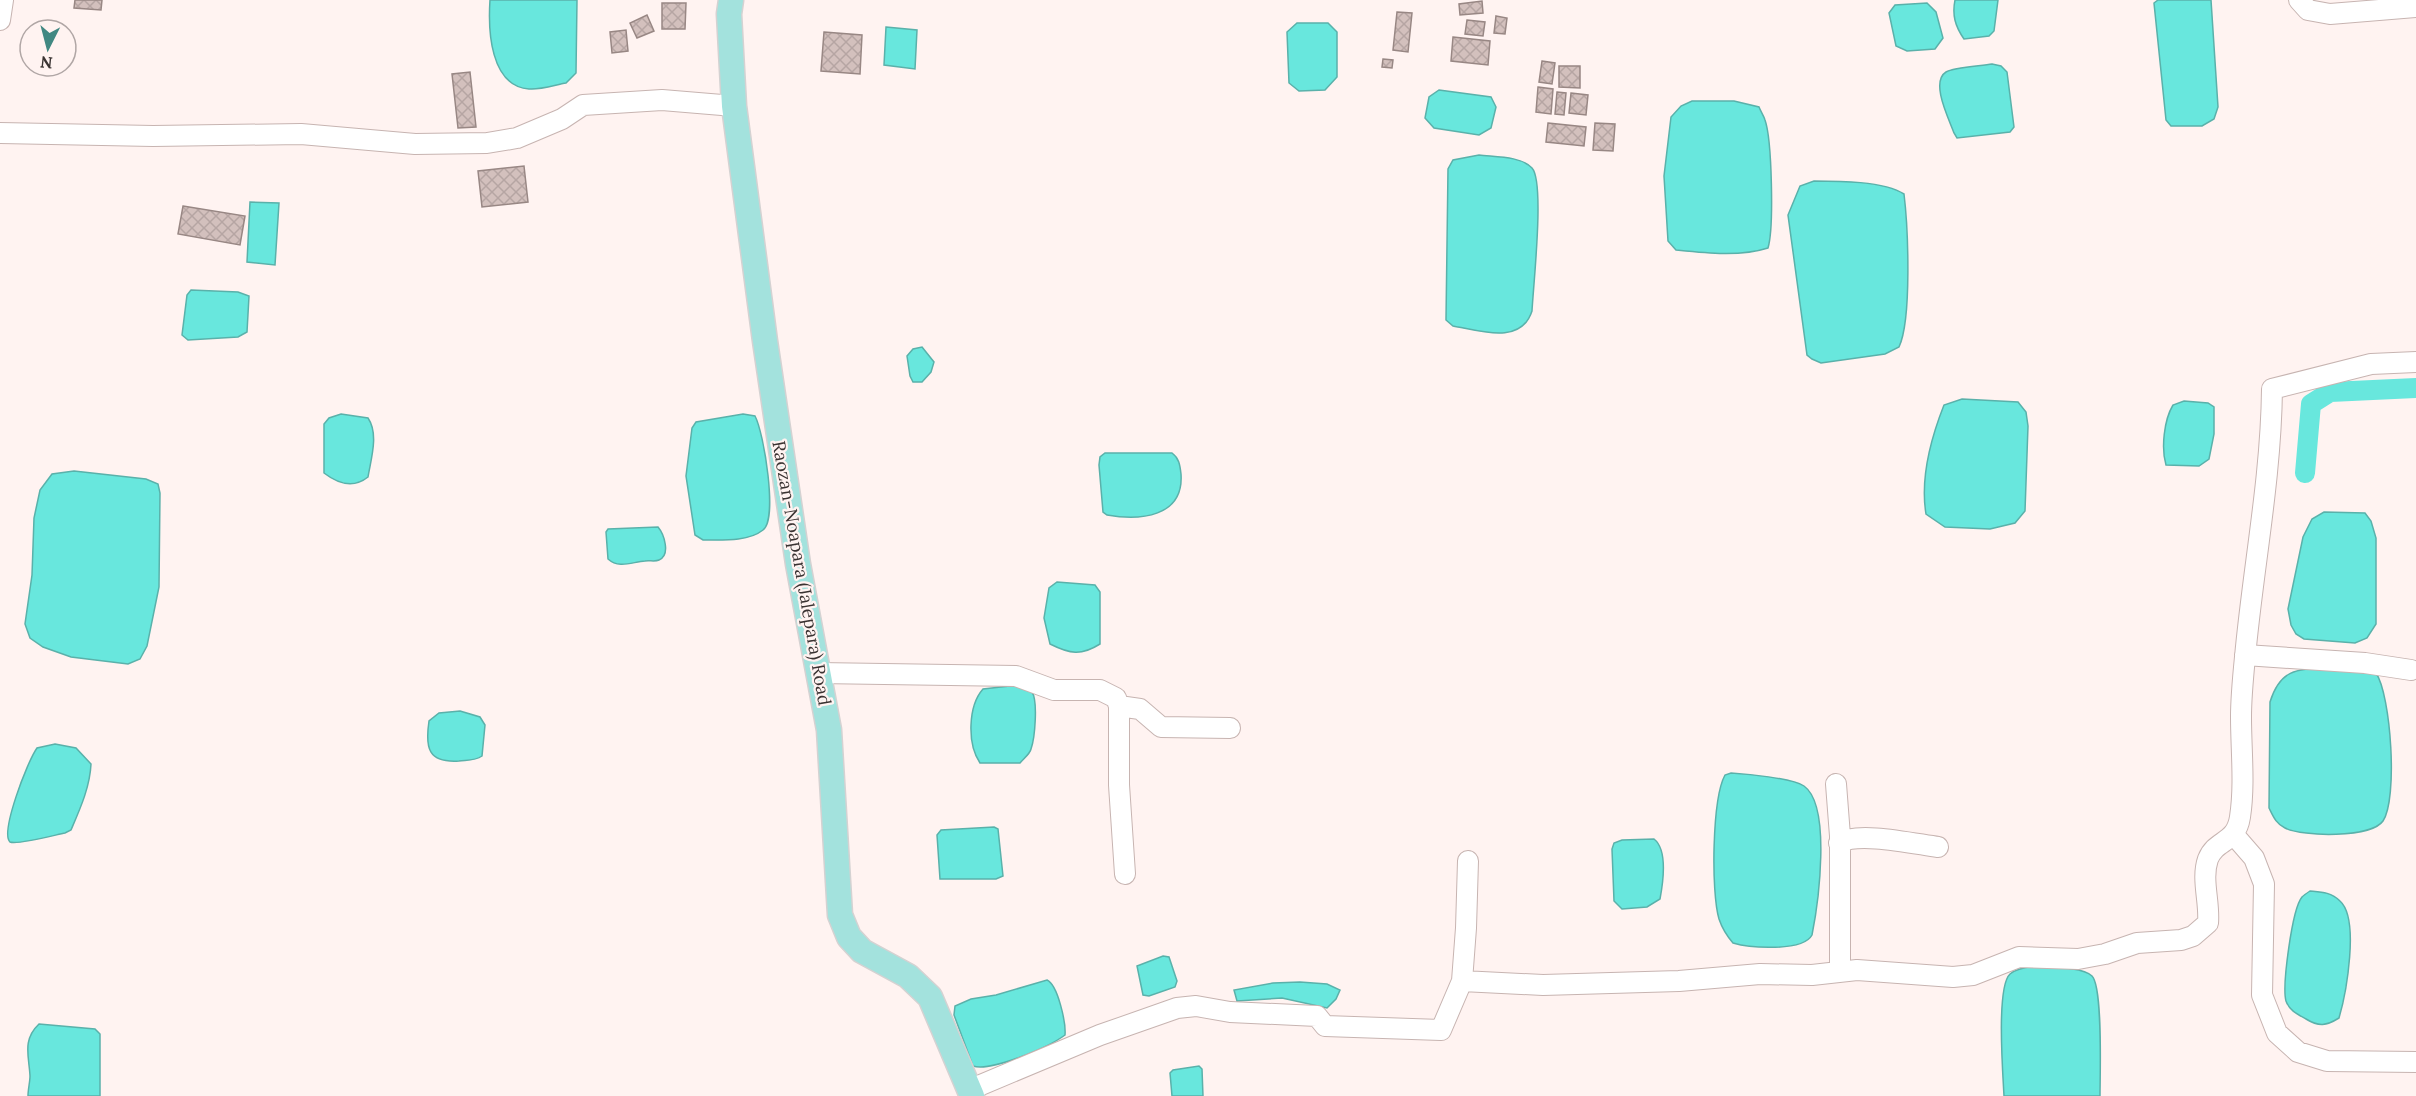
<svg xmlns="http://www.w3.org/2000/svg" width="2416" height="1096" viewBox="0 0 2416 1096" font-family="Lora,serif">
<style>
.water{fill:#68e7dd;stroke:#5ab1aa;stroke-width:1.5}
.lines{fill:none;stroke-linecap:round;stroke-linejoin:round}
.canal{stroke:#68e7dd;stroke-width:20}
.building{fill:url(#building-cross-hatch);stroke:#988784;stroke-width:1.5}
.minor-casing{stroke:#c7b4b1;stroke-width:22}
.major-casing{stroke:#d4d2d2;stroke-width:27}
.minor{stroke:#fff;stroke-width:20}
.major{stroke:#a3e2dd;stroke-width:24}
.labels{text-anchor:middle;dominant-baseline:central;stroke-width:4.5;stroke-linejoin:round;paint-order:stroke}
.street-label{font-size:18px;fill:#3a3332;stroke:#fff3f1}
</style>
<defs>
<pattern id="building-cross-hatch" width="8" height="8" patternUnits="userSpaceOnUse" patternTransform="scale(1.5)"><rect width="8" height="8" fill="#d3c0bd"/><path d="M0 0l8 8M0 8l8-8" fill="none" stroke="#b6a5a3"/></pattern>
</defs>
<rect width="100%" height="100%" fill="#fff3f1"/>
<path class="water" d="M 490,0 L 577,0 L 576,73 L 566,83 C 555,85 540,90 529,89 C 490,86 488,30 490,0 Z
M 1955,0 L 1998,0 L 1994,31 L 1989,36 L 1964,39 C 1955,26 1952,15 1955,0 Z
M 2158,0 L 2211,0 L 2218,107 L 2214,119 L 2202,126 L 2171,126 L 2166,120 L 2154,3 Z
M 1927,3 L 1936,12 L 1943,38 L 1935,49 L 1907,51 L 1896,46 L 1889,13 L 1895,5 Z
M 1297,23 L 1328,23 L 1337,32 L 1337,77 L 1325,90 L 1299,91 L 1289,83 L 1287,32 Z
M 886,27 L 917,30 L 915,69 L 884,65 Z
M 1992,64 L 2001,66 L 2007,72 L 2014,127 L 2010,132 L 1957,138 L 1954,133 C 1949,119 1930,82 1946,72 C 1954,67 1981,66 1992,64 Z
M 1439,90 L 1491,97 L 1496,107 L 1491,128 L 1479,135 L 1434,128 L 1425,118 L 1429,97 Z
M 1692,101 L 1734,101 L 1759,107 C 1761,112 1764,116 1765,120 C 1772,140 1774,228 1768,248 C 1740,257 1705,253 1676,250 L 1668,241 L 1664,176 L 1671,117 L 1681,106 Z
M 1479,155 C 1495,157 1521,156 1532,168 C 1545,182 1533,288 1532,311 C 1521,345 1481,331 1453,326 L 1446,320 L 1448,169 L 1453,160 Z
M 1814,181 C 1838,181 1884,181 1904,194 C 1908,227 1912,319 1899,347 L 1885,354 L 1821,363 L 1812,359 L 1807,355 L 1788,215 L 1800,186 Z
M 250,202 L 279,203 L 275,265 L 247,262 Z
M 191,290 L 238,292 L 249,296 L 247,332 L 238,337 L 188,340 L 182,335 L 187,295 Z
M 922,347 L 934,362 L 931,372 L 922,382 L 913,382 L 910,376 L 907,356 L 913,349 Z
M 1962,399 L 2018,402 L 2026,412 L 2028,426 L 2025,511 L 2015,523 L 1990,529 L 1945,527 L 1926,514 C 1920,478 1931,438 1944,405 Z
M 2184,401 L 2208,403 L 2214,407 L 2214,434 L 2209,459 L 2199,466 L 2166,465 C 2161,448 2164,420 2173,405 Z
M 341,414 L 368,418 C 379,434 371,459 368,477 C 353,489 337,483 324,473 L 324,424 L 329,418 Z
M 743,414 L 755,416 C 764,433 778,519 763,530 C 748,542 722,540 703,540 L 695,535 L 686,476 L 692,428 L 696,422 Z
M 1105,453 L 1172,453 C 1179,458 1180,465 1181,474 C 1184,517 1140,521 1107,515 L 1103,512 L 1099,465 L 1100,457 Z
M 74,471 L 146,479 L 158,484 L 160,493 L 159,587 L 147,646 L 140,659 L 128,664 L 71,657 L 43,647 L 30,638 L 25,624 L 32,575 L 34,518 L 40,490 L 52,474 Z
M 2324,512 L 2365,513 L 2371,521 L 2376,538 L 2376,624 L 2367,638 L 2355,643 L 2304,639 L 2296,634 L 2291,625 L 2288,609 L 2303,537 L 2312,519 Z
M 658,527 C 664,534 671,555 659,560 C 655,562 649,560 645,561 C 632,562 619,569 608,559 L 606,532 L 608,529 Z
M 1057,582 L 1095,585 L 1100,592 L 1100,644 C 1081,656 1070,654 1050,644 L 1044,618 L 1049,588 Z
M 2325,668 L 2376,673 C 2391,695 2398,799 2383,821 C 2371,838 2303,837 2285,828 C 2276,824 2273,816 2269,808 L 2270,702 C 2280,670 2296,669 2325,668 Z
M 1010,686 C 1018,686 1027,686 1032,692 C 1038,701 1035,738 1031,749 C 1030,754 1023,759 1020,763 L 980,763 C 967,744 968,706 983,689 Z
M 460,711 L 480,717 L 485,725 L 482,756 C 475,761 467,760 459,761 C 428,763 425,748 429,721 L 439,713 Z
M 55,744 L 76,748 L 91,764 C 90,787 80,809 71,830 L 65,833 C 55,835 18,845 10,842 C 0,833 27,762 37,748 Z
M 1731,773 C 1746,774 1792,778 1804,786 C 1832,806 1818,905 1812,935 C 1803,952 1750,948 1733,943 C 1727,936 1722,928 1719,919 C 1711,892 1712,799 1725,775 Z
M 994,827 L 998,829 L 1003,876 L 996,879 L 940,879 L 937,835 L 941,830 Z
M 1654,839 C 1668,850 1663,883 1660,899 L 1647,907 L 1622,909 L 1614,901 L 1612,849 L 1614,843 L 1622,840 Z
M 2310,891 C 2321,892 2331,892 2340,901 C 2360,919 2346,994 2339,1018 C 2326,1026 2319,1027 2306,1019 C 2297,1014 2289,1010 2286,1001 C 2282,986 2292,909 2302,897 C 2304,895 2307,893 2310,891 Z
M 1163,956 L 1169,957 L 1177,981 L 1175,987 L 1149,996 L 1143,995 L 1137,966 Z
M 2037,966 C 2050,967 2083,967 2092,976 C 2103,987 2100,1076 2100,1096 L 2004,1096 C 2003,1075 1996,987 2010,974 C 2017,968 2029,967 2037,966 Z
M 1047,980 C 1058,985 1066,1023 1065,1035 C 1049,1047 991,1072 973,1066 L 954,1015 L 955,1006 L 971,999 L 996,995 Z
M 1300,982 L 1327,984 L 1340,990 L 1336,999 L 1327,1008 L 1282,998 L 1237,1001 L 1234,990 L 1273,983 Z
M 39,1024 L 95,1029 L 100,1034 L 100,1096 L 28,1096 C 28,1089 30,1082 30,1076 C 29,1056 22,1040 39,1024 Z
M 1199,1066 L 1202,1069 L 1203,1096 L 1172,1096 L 1170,1073 L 1173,1070 Z"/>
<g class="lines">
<path class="canal" d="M 2305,473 L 2311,404 L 2330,392 L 2416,388"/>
</g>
<path class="building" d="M 75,0 L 102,0 L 101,10 L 74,8 Z
M 1482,1 L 1483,13 L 1460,15 L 1459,4 Z
M 662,3 L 686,3 L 685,29 L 662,29 Z
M 1397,12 L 1412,13 L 1408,52 L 1393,50 Z
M 647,15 L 654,31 L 637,38 L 630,23 Z
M 1496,16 L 1507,18 L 1505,34 L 1494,33 Z
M 1467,20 L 1485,22 L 1483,36 L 1465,34 Z
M 626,30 L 628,51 L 612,53 L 610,32 Z
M 824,32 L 862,35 L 860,74 L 821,71 Z
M 1453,37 L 1490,41 L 1488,65 L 1451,61 Z
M 1383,59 L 1393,60 L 1392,68 L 1382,67 Z
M 1542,61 L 1555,63 L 1552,84 L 1539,82 Z
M 1559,66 L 1580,66 L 1580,88 L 1559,87 Z
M 470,72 L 476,127 L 458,128 L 452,74 Z
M 1538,87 L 1553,89 L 1551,114 L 1536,112 Z
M 1557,92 L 1566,93 L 1564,115 L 1555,114 Z
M 1571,93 L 1588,95 L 1586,115 L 1569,113 Z
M 1548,123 L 1586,127 L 1584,146 L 1546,142 Z
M 1595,123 L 1615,124 L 1613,151 L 1593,150 Z
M 524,166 L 528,202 L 482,207 L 478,171 Z
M 183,206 L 245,216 L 240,245 L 178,234 Z"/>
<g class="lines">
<g class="minor-casing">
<path id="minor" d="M 2299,0 L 2308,10 L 2330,14 L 2416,7
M 0,20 L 3,0
M 0,133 L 153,136 L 301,134 L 415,144 L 487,143 L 517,138 L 562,119 L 583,105 L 662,100 L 734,106
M 2245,655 L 2365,663 L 2411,670
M 818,673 L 1016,676 L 1054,690 L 1100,690 L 1116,698 L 1119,706 L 1119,785 L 1125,874
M 1119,706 L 1140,709 L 1161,727 L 1230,728
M 1836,784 L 1840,836 L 1840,972
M 2234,835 L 2254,858 L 2264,884 L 2262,995 L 2277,1033 L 2298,1052 L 2327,1061 L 2416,1062
M 1839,843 C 1858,831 1915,844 1938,847
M 1462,981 L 1466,928 L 1468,861
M 969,1090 L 1100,1035 L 1177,1008 L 1196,1006 L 1230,1012 L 1317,1016 L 1325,1026 L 1441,1030 L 1462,981 L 1543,985 L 1679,981 L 1760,974 L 1812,975 L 1857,970 L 1953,977 L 1973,975 L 2019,957 L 2078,959 L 2105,954 L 2137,943 L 2181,940 L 2193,936 L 2208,923 C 2210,902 2201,879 2208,859 C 2216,839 2236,844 2240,817 C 2245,784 2241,750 2241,717 C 2241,697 2243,677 2245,657 C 2253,568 2271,480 2272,389 L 2371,364 L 2416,362"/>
</g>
<g class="major-casing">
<path id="major" d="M 731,0 L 729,14 L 734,106 L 765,341 L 798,564 L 829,730 L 840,915 L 849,937 L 862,951 L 908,976 L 930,997 L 972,1096"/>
</g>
<use href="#minor" class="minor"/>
<use href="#major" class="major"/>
</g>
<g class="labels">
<g class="street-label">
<text transform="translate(802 573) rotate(80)">Raozan-Noapara (Jalepara) Road</text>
</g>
</g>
<g transform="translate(48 48) rotate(186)"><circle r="28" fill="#fff3f1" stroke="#b0a6a5" stroke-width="1.5"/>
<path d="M0-4.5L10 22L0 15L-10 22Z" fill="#418882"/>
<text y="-9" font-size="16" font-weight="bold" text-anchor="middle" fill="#3a3332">N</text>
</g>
</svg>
